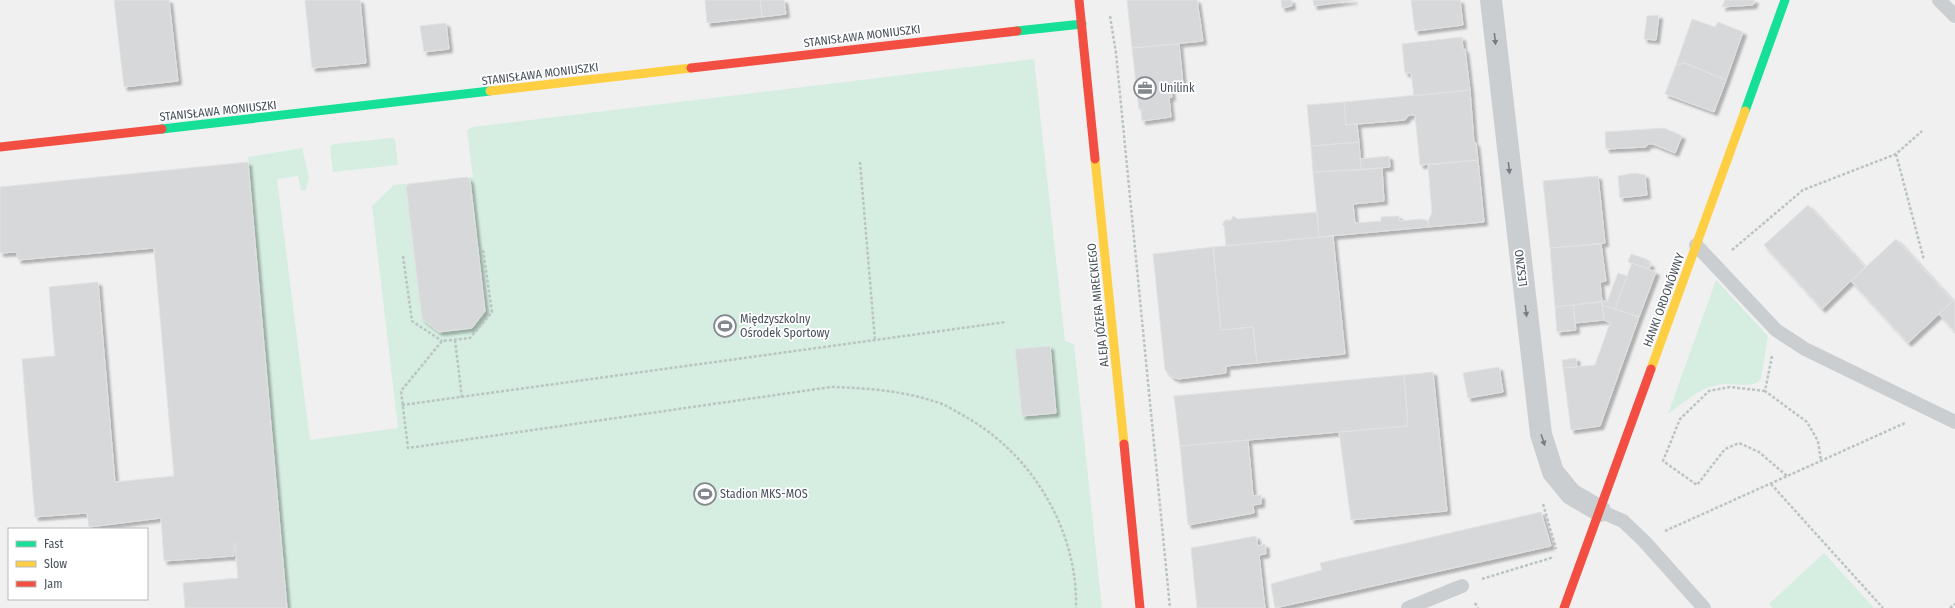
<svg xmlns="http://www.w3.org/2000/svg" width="1955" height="608" viewBox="0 0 1955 608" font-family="'Fira Sans Condensed',sans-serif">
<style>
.green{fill:#d5eee1}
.building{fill:#d7d8da;stroke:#e1e2e3;filter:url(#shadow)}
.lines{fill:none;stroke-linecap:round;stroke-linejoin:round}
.path{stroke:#bac4c2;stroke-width:2.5;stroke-dasharray:3 2;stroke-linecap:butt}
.lane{stroke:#cbced1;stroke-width:14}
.street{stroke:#cbced1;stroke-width:22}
.fast{stroke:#16e098;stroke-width:9}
.slow{stroke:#ffcf43;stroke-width:9}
.jam{stroke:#f24e42;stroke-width:9}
.oneway{fill:#767c84}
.labels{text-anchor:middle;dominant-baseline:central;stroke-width:3.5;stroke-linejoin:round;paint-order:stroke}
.street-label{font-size:12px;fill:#48505b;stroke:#fff}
.poi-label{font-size:12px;fill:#48505b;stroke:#fff;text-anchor:start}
</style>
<defs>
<filter id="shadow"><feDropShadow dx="3.5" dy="3.5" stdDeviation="1" flood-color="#0004"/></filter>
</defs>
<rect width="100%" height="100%" fill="#f0f0f0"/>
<path class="green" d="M 1034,59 L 1065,341 L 1074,344 L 1102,608 L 285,608 L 248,157 L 302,148 L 309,177 L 306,190 L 301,191 L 298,176 L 277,179 L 310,440 L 398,428 L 372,206 L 394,185 L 473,177 L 467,130 L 472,127 Z
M 392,138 L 395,139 L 398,165 L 333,172 L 330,147 L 334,144 Z
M 1716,280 L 1768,336 L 1761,379 C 1753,389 1734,383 1722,384 C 1701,387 1684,402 1668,414 Z
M 1824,553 L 1874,608 L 1773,608 L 1769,604 Z"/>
<path class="building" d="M 114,0 L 169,0 L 178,81 L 124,87 Z
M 305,0 L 360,0 L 366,63 L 312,68 Z
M 705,0 L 760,0 L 762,17 L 707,23 Z
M 760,0 L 784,0 L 786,14 L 762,17 Z
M 1127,0 L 1197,0 L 1203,41 L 1132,48 Z
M 1281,0 L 1291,0 L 1292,6 L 1282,8 Z
M 1313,0 L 1354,0 L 1314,6 Z
M 1411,0 L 1460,0 L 1463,25 L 1415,31 Z
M 1725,0 L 1755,0 L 1753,5 L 1722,7 Z
M 1659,15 L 1656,40 L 1644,39 L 1647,16 Z
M 1692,19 L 1715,27 L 1718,22 L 1743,32 L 1726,80 L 1684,63 L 1676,65 Z
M 446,23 L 449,49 L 424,52 L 420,26 Z
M 1462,37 L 1463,50 L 1465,49 L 1470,90 L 1414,96 L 1411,73 L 1405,73 L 1402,44 Z
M 1179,44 L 1183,84 L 1170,84 L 1172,97 L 1169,98 L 1171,117 L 1142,121 L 1141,109 L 1139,110 L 1132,48 Z
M 1684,63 L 1726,80 L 1714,112 L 1665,94 L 1676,65 Z
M 1470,90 L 1474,143 L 1476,143 L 1478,160 L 1420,165 L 1415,115 L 1409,115 L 1405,120 L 1346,125 L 1344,102 Z
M 1344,102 L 1346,125 L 1357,124 L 1359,142 L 1311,146 L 1307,105 Z
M 1664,128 L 1682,136 L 1675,153 L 1653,144 L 1648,144 L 1646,147 L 1606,149 L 1605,132 Z
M 1359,142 L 1361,170 L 1313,172 L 1311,146 Z
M 1389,156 L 1390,167 L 1361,170 L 1360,159 Z
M 1478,160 L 1484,222 L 1428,227 L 1428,221 L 1432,213 L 1428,165 Z
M 248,162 L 287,608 L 185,608 L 183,583 L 238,578 L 235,543 L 234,543 L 234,556 L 164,561 L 161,518 L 89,527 L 87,513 L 35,517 L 22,359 L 55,356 L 49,287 L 98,282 L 115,482 L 174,476 L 154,248 L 18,260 L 17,252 L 0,253 L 0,187 Z
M 1382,168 L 1384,201 L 1353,204 L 1355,223 L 1381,221 L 1381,217 L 1399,216 L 1399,221 L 1422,219 L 1428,221 L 1428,227 L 1319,237 L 1313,172 Z
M 1635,173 L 1645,175 L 1647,195 L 1620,198 L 1618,176 Z
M 1598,176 L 1605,243 L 1550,248 L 1543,181 Z
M 467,177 L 470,180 L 485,311 L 472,328 L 439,332 L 422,319 L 406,187 L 409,184 Z
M 1808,205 L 1865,267 L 1822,309 L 1764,245 Z
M 1317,212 L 1319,237 L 1226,246 L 1224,226 L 1222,225 L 1225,220 L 1231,220 L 1233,216 L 1238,219 Z
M 1333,236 L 1345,354 L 1257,363 L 1253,327 L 1221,330 L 1213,247 Z
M 1896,239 L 1953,301 L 1908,343 L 1851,281 Z
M 1601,244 L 1606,281 L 1600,282 L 1602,302 L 1555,307 L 1550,248 Z
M 1213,247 L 1221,330 L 1253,327 L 1257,363 L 1226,366 L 1226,373 L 1178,379 L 1172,377 L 1165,370 L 1153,254 Z
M 1631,254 L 1646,259 L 1645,262 L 1651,264 L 1649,269 L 1628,262 Z
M 1632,263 L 1656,272 L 1639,317 L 1615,309 Z
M 1618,273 L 1627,276 L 1615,309 L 1602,305 L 1601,300 L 1607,302 Z
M 1955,299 L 1955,332 L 1939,314 Z
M 1595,302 L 1602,302 L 1604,320 L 1575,323 L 1573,305 Z
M 1573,305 L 1576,330 L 1557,332 L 1555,307 Z
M 1602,305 L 1639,317 L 1600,426 L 1571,430 L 1563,368 L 1595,365 L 1610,323 L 1604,320 Z
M 1050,346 L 1056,413 L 1022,416 L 1015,349 Z
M 1576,358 L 1577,367 L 1563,368 L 1562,360 Z
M 1499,367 L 1503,392 L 1468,398 L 1463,373 Z
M 1433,372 L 1447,511 L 1351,520 L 1339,432 L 1408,426 L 1404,375 Z
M 1404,375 L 1408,426 L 1180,446 L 1174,396 Z
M 1248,440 L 1253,496 L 1261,495 L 1261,504 L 1253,505 L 1254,513 L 1188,525 L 1180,446 Z
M 1541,512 L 1551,546 L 1275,608 L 1271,584 L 1322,570 L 1320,563 Z
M 1256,536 L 1258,546 L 1265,544 L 1266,554 L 1259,555 L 1265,608 L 1197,608 L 1191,548 Z"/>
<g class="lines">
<path class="path" d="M 1110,16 L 1116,53 L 1170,608
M 1896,154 L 1924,260
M 860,162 L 875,341
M 483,250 L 492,312 L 470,338 L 442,341 L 401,391 L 408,448 L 831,387 C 869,388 906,391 942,404 C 950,407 958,413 966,417 C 1033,455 1078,531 1076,608
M 1732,250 L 1803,190 L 1896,154 L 1922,131
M 403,256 L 412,321 L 442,341
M 455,340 L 462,398
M 1772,356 L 1765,391 L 1807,422 L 1818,441 L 1821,461
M 1765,391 L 1730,387 L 1709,391 L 1680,419 L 1663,461 L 1697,485 L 1725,449 L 1739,443 L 1759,452 L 1787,476
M 402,405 L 1006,322
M 1771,484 L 1883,608
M 1543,504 L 1556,549
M 1665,531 L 1905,423
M 1482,579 L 1554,557
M 1475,603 L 1478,608
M 1950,608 L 1955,604"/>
<path class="lane" d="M 1939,0 L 1955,16
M 1696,245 L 1776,330 L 1805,349 L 1955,422
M 1600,511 L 1623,521 L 1644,541 L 1704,608
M 1408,608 L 1462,586"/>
<path class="street" d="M 1491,0 L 1541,434 L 1553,472 L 1571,494 L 1600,511"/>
<path class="fast" d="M 1017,31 L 1082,24
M 1745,111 L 1785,0
M 162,129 L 490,91"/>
<path class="slow" d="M 490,91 L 691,68
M 1095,159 L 1124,444
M 1651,369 L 1745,111"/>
<path class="jam" d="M 1079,0 L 1095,159
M 691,68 L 1017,31
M 0,147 L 162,129
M 1124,444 L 1140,608
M 1564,608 L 1651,369"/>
</g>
<defs><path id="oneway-solid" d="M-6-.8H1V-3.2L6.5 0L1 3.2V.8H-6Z"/></defs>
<g class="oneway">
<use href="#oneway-solid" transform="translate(1495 39) rotate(84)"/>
<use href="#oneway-solid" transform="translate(1509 168) rotate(84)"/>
<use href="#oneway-solid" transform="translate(1526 311) rotate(83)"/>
<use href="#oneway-solid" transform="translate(1543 440) rotate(72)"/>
</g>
<defs>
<g id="office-ring" transform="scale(1.15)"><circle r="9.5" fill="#fff" stroke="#83888f" stroke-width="1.5"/><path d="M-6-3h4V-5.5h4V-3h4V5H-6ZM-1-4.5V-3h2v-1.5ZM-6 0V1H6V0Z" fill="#83888f"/></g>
<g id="stadium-ring" transform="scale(1.15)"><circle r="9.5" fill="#fff" stroke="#83888f" stroke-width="1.5"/><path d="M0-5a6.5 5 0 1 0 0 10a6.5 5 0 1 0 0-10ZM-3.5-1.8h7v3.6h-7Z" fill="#83888f"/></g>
</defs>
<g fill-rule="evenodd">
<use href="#office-ring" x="1145" y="88"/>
<use href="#stadium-ring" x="725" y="326"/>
<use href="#stadium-ring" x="705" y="494"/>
</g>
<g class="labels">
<g class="street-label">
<text transform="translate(862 36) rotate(-7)">STANISŁAWA MONIUSZKI</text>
<text transform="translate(540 74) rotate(-7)">STANISŁAWA MONIUSZKI</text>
<text transform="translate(218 111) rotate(-6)">STANISŁAWA MONIUSZKI</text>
<text transform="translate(1521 268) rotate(-97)">LESZNO</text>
<text transform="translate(1664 300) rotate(-70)">HANKI ORDONÓWNY</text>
<text transform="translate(1098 305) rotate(-96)">ALEJA JÓZEFA MIRECKIEGO</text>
</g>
<g class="poi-label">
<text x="1160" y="88">Unilink</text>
<text x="740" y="319">Międzyszkolny<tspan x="740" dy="14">Ośrodek Sportowy</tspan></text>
<text x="720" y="494">Stadion MKS-MOS</text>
</g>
</g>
<rect x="8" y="528" width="140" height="72" fill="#ffffff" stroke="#b6b9bd"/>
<rect x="16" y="541" width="20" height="6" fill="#16e098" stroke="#b6b9bd"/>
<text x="44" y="548" font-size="12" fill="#48505b">Fast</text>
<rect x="16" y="561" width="20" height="6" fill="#ffcf43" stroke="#b6b9bd"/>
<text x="44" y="568" font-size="12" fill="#48505b">Slow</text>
<rect x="16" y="581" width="20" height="6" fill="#f24e42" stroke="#b6b9bd"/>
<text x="44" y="588" font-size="12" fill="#48505b">Jam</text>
</svg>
